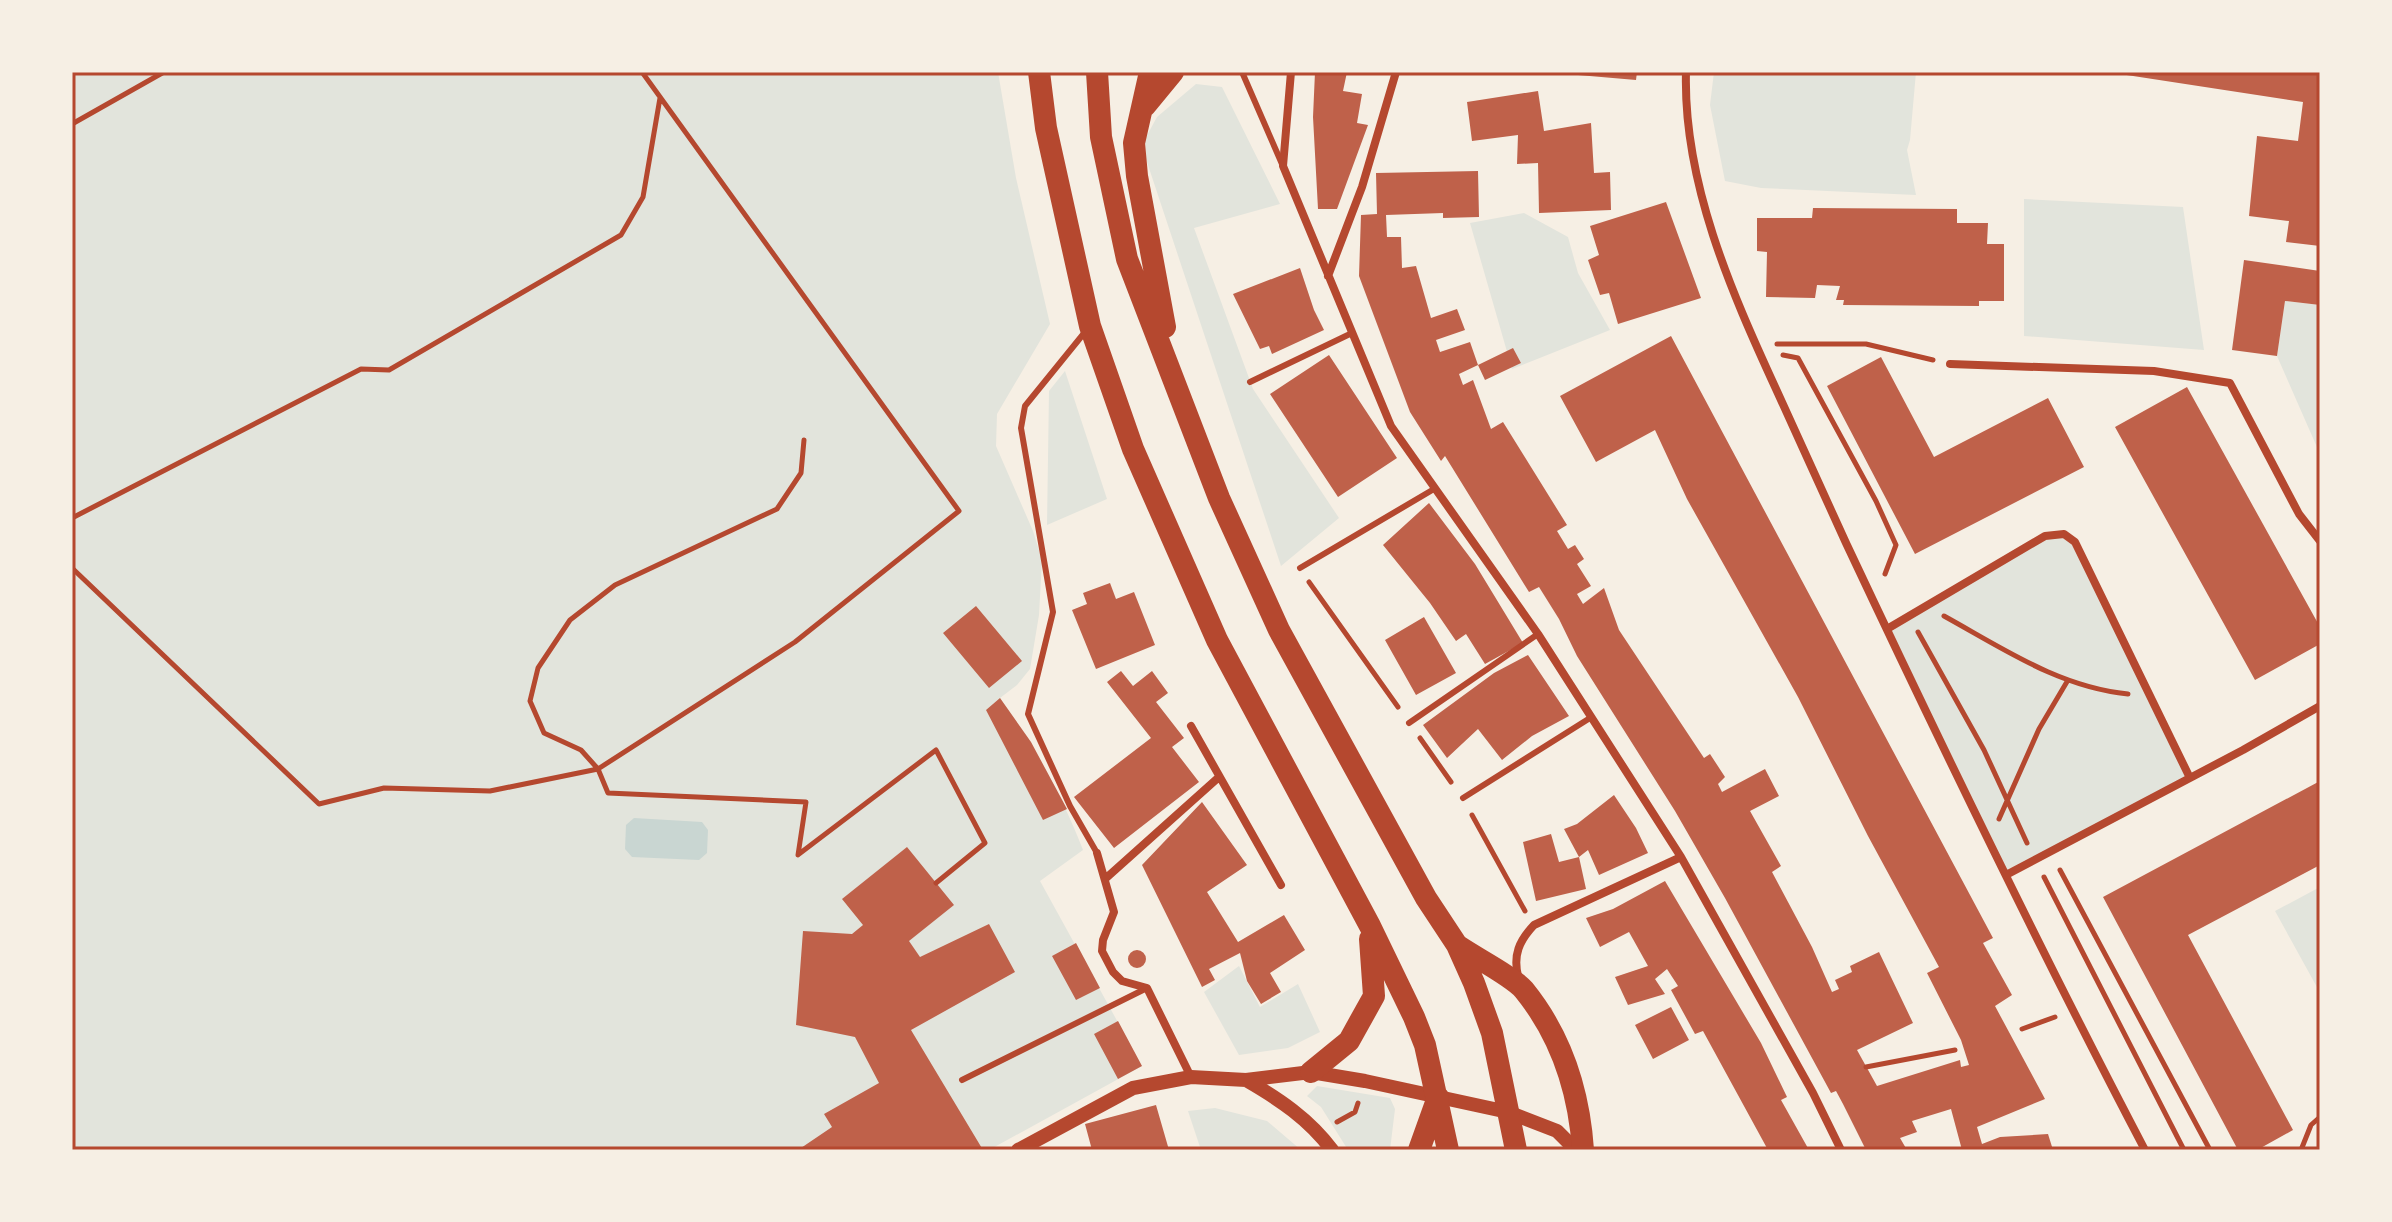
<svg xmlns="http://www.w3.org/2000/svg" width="2392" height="1222" viewBox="0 0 2392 1222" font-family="'Public Sans',sans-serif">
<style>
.green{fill:#e2e4dc}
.water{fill:#c9d6d2}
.building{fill:#bf614a}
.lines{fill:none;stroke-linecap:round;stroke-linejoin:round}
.path{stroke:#b5482f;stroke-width:5}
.service{stroke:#b5482f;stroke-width:6}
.minor{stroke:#b5482f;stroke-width:8}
.tertiary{stroke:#b5482f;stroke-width:14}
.trunk{stroke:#b5482f;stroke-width:22}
.neatline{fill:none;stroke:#b5482f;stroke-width:3}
</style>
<rect width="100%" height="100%" fill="#f6efe4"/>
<path class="green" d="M 72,72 L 998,72 L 1016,178 L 1050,324 L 997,414 L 996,446 L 1033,531 L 1042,560 L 1039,615 L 1030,669 L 1017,685 L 1000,698 C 1034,746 1062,795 1083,850 L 1040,881 L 1142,1066 L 989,1150 L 72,1150 Z
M 1714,72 L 1916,72 L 1910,140 L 1907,150 L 1916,195 L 1761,188 L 1725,181 L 1710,105 Z
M 1196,84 L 1222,87 L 1280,204 L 1194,228 L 1253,389 L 1339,518 L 1281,566 L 1146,159 L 1145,139 L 1157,117 Z
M 2024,199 L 2183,207 L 2204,350 L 2024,336 Z
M 1524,213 L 1568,237 L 1578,273 L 1610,330 L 1512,369 L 1470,223 Z
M 2285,301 L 2320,305 L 2320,454 L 2277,356 Z
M 1065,371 L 1107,499 L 1047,525 L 1049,391 Z
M 2055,534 L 2075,542 L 2190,778 L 2006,875 L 1887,629 Z
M 2320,887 L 2320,988 L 2318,989 L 2275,911 Z
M 1239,966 L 1260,1007 L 1298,984 L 1320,1032 L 1288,1048 L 1239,1055 L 1204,992 Z
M 1317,1086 L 1390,1098 L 1395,1109 L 1390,1150 L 1348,1150 L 1321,1107 L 1307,1096 Z
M 1215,1108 L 1267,1121 L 1301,1150 L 1201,1150 L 1188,1111 Z"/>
<path class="water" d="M 634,818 L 702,822 L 708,830 L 707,853 L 699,860 L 632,857 L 625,849 L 626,825 Z"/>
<path class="building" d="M 1315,72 L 1347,72 L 1343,91 L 1362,94 L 1357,123 L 1368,125 L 1337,209 L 1318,209 L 1313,117 Z
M 1578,72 L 1637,72 L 1636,80 L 1578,75 Z
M 2107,72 L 2320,72 L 2320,246 L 2286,242 L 2289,221 L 2249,216 L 2257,136 L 2298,141 L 2303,102 Z
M 1538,91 L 1544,131 L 1591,123 L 1594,173 L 1610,172 L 1611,210 L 1539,213 L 1538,163 L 1517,164 L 1518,135 L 1472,141 L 1467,102 Z
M 1478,171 L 1479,217 L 1443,218 L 1443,213 L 1386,215 L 1387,237 L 1401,237 L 1402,268 L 1416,266 L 1431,318 L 1457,309 L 1465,330 L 1436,340 L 1440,352 L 1470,342 L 1478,365 L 1459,374 L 1463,385 L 1473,380 L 1491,429 L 1503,422 L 1567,525 L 1557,531 L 1568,549 L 1575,545 L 1584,559 L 1577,564 L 1591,586 L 1577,594 L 1583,604 L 1604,588 L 1619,630 L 1704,758 L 1710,754 L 1725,777 L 1718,784 L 1722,792 L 1765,769 L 1779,796 L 1750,811 L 1781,866 L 1772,872 L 1812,947 L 1832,992 L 1839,989 L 1835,980 L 1852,972 L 1850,966 L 1879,952 L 1913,1023 L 1857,1050 L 1877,1086 L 1960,1060 L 1961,1067 L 1969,1065 L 1961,1040 L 1927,973 L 1939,967 L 1868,836 L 1798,697 L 1687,499 L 1655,430 L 1596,462 L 1560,396 L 1671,336 L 1993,938 L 1983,943 L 2012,995 L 1995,1006 L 2045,1099 L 1977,1127 L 1982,1144 L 2000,1137 L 2048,1134 L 2053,1150 L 1962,1150 L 1951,1109 L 1912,1121 L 1917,1132 L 1900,1138 L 1907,1150 L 1866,1150 L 1843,1104 L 1836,1091 L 1831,1093 L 1725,898 L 1675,811 L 1577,656 L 1559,619 L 1539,587 L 1529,592 L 1445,456 L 1441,461 L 1410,412 L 1359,276 L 1361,215 L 1377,214 L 1376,173 Z
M 1666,202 L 1701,298 L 1618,324 L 1609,293 L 1600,295 L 1588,260 L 1599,255 L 1590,226 Z
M 1813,208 L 1957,209 L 1957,223 L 1988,223 L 1987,244 L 2004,244 L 2004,301 L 1979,301 L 1979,306 L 1843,305 L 1844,300 L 1836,300 L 1840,286 L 1817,285 L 1815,298 L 1766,297 L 1767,252 L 1757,251 L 1757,218 L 1812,218 Z
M 2244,260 L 2320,271 L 2320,305 L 2285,301 L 2277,356 L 2232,350 Z
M 1300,268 L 1314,310 L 1324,330 L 1272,354 L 1269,346 L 1260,349 L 1233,294 Z
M 1513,348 L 1521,363 L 1485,380 L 1478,365 Z
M 1329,355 L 1397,458 L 1338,497 L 1270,394 Z
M 1881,357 L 1934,457 L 2048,398 L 2084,467 L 1915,554 L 1827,386 Z
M 2187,387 L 2320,627 L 2320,644 L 2255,680 L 2115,427 Z
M 1429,503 L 1475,564 L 1523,643 L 1485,664 L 1466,634 L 1456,641 L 1430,603 L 1383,545 Z
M 1110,583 L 1116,599 L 1134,592 L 1155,645 L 1096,669 L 1072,610 L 1087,604 L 1083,593 Z
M 976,606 L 1022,661 L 989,688 L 943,633 Z
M 1424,617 L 1456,673 L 1416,695 L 1385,640 Z
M 1528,655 L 1569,716 L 1532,736 L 1502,760 L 1478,729 L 1447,758 L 1423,725 L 1494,673 Z
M 1121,671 L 1133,686 L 1152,671 L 1168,693 L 1156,702 L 1184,738 L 1172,747 L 1199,782 L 1114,848 L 1074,797 L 1151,738 L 1107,682 Z
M 1000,698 L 1031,742 L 1067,809 L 1043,820 L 986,710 Z
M 2320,781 L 2320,865 L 2188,935 L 2293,1130 L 2257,1150 L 2238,1150 L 2103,897 Z
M 1614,795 L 1636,828 L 1648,853 L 1599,875 L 1588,850 L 1579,857 L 1586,889 L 1536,901 L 1523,842 L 1551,834 L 1559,862 L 1579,857 L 1564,829 L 1577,824 Z
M 1202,802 L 1247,865 L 1207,892 L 1238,942 L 1284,915 L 1305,950 L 1270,973 L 1281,992 L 1261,1004 L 1247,981 L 1240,953 L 1209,969 L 1215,980 L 1202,987 L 1142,865 Z
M 907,847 L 954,905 L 909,941 L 920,957 L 989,924 L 1015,972 L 911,1030 L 983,1150 L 798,1150 L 832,1127 L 824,1114 L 879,1083 L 855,1037 L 796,1025 L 803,931 L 852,934 L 863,925 L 842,899 Z
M 1665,881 L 1761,1043 L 1787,1097 L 1781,1100 L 1809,1150 L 1768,1150 L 1703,1031 L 1695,1034 L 1671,990 L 1678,986 L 1667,969 L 1655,979 L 1665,994 L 1628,1005 L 1615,977 L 1648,966 L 1629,932 L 1600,947 L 1586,918 L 1613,909 Z
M 1076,943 L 1100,988 L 1076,1000 L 1052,956 Z
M1128 959a9 9 0 1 1 18 0a9 9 0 1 1-18 0Z
M 1671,1007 L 1689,1040 L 1653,1059 L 1635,1025 Z
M 1118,1021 L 1142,1066 L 1118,1079 L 1094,1034 Z
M 1156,1105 L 1169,1150 L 1092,1150 L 1085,1124 Z"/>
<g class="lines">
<path class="path" d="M 642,72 L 959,511 L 795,642 L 598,769 L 608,793 L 806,802 L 798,855
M 72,124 L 164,72
M 1777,344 L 1866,344 L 1933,360
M 1783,355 L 1798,358 L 1876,501 L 1896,545 L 1885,574
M 72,518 L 361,369 L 389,370 L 621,235 L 643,197 L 660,98
M 72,568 L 319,804 L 384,788 L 490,791 L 598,769 L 581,750 L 544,733 L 530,701 L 538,668 L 570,620 L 615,585 L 777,509 L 801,473 L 804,440
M 1309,582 L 1398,707
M 1944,616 C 2004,649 2059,687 2128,694
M 1918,632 L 1984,750 L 2027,843
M 1420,738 L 1451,782
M 1472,815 L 1525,911
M 1999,819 L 2039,729 L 2068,680
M 799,854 L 936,750 L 985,843 L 936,883
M 2060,870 L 2210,1150
M 2044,877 L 2184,1150
M 2022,1029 L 2055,1017
M 1866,1067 L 1955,1050
M 1337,1122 L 1355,1112 L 1358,1103
M 2301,1150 L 2311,1125 L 2320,1117"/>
<path class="service" d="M 1242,72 L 1282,164
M 1085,332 L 1025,406 L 1021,428 L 1053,612 L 1028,714 L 1070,806 L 1097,853
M 1250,382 L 1352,333
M 1300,568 L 1434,489
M 1409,723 L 1538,634
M 1463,798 L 1590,718
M 962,1080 L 1147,988"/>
<path class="minor" d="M 1291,72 L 1283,166 L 1391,426 L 1538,634 L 1681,857 L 1813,1093 L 1841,1150
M 1686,72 C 1683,182 1731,291 1776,389 C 1799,440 1823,492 1846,543 C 1942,747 2040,950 2145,1150
M 1328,276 L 1362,187 L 1396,72
M 1950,364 L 2154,371 L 2230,383 L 2299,514 L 2320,541
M 1887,629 L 2045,536 L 2064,534 L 2075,542 L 2190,778
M 1191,726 L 1281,885
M 1097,853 L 1114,912 L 1103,940 L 1102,951 L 1113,972 L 1122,981 L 1147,988 L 1191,1077
M 2006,875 L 2243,750 L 2320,706
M 1105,879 L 1219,777
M 1518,976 C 1513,955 1519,941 1534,925 L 1681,857"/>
<path class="tertiary" d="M 1246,1080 C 1279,1099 1309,1119 1332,1150
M 1018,1150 L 1133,1088 L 1191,1077 L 1246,1080 L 1311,1072 L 1365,1081 L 1508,1112 L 1557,1131 L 1576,1150"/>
<path class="trunk" d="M 1039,72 L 1046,128 L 1090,326 L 1133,449 L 1217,640 L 1370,926 L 1414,1017 L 1425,1045 L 1448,1150
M 1097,72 L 1101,137 L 1127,259 L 1219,498 L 1279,630 L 1426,898 L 1457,945 L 1474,983 L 1492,1033 L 1516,1150
M 1150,72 L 1134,143 L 1137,176 L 1165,327
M 1145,106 L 1173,72
M 1457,945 C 1474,957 1512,976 1524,990 C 1562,1037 1579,1091 1583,1150
M 1311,1072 L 1349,1041 L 1374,996 L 1370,939
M 1419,1150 L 1438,1097"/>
</g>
<rect width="2392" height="1222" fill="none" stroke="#f6efe4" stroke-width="148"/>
<rect x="74" y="74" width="2244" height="1074" class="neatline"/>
</svg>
